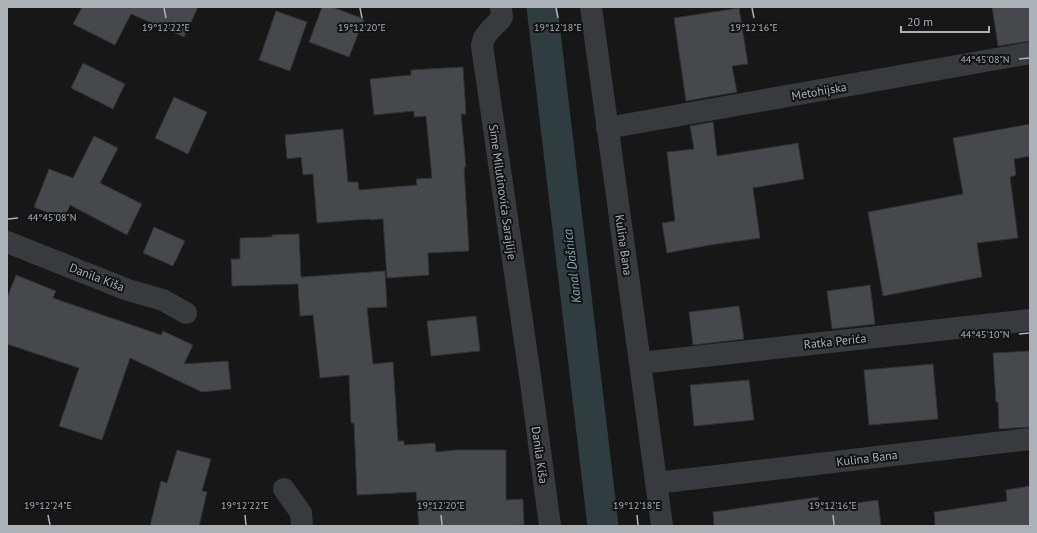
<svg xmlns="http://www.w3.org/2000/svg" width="1037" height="533" viewBox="0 0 1037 533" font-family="'PT Sans',sans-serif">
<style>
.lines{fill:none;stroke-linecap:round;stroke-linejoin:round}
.canal{stroke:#303d40;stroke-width:31}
.building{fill:#46484b;stroke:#313234}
.minor{stroke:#383a3d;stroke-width:22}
.ticks{fill:none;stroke:#aab1b7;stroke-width:1.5}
.labels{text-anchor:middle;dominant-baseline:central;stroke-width:4;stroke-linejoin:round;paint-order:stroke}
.street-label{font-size:12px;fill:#aab1b7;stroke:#121213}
.water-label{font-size:13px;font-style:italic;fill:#83a6b0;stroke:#121213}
.ticks-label{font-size:10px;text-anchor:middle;fill:#aab1b7;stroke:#121213;stroke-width:4;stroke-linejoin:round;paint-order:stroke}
</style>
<rect width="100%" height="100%" fill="#171718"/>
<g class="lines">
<path class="canal" d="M 542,7 L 603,526"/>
</g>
<path class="building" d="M 82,7 L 198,7 L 184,37 L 131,14 L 115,45 L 73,24 Z
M 322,7 L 332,7 L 364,19 L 349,57 L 309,42 Z
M 992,7 L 1030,7 L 1030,41 L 998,46 Z
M 739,8 L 748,64 L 732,66 L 737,92 L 686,101 L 674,18 Z
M 276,11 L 307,22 L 290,71 L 259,60 Z
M 83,63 L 125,84 L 113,109 L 71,88 Z
M 463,67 L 466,114 L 461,114 L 466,167 L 464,167 L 469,251 L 428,253 L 429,275 L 387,278 L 383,219 L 370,220 L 370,219 L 317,223 L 313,174 L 303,175 L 301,157 L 287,159 L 285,135 L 343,129 L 348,182 L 358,182 L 359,190 L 417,185 L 416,179 L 432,178 L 426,116 L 414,117 L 414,111 L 374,115 L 370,79 L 411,75 L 411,70 Z
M 174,97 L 207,112 L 188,154 L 155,138 Z
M 713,122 L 717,156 L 798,143 L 804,179 L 753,188 L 760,238 L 710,245 L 667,253 L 662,223 L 675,221 L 667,152 L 694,149 L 690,126 Z
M 1030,124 L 1030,156 L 1014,159 L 1016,175 L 1010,177 L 1018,238 L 977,243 L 982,277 L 883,296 L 868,212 L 963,194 L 953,138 Z
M 94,136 L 118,148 L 100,183 L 142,204 L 127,235 L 70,205 L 64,219 L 34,207 L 49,169 L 73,178 Z
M 154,227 L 185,241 L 173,266 L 143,253 Z
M 299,234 L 301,277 L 385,271 L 387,307 L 367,308 L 373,364 L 393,362 L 398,441 L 404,441 L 404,445 L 435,443 L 436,452 L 456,450 L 506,450 L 506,500 L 523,499 L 524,525 L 499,526 L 419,526 L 416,492 L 357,495 L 354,423 L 351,423 L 349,375 L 320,378 L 313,315 L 300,316 L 298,284 L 232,286 L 231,259 L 240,259 L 240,238 L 272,237 L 272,235 Z
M 16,275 L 56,291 L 53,298 L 161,335 L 163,331 L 193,345 L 184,364 L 228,361 L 231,389 L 202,392 L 130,358 L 102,440 L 59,426 L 79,368 L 7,344 L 7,298 Z
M 870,285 L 875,324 L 832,329 L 827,291 Z
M 739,306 L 744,339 L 693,345 L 689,312 Z
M 476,316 L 480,351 L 431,356 L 427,321 Z
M 1030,351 L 1030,427 L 999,429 L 998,402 L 996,402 L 993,353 Z
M 933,364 L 938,419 L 869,425 L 864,370 Z
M 749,380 L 754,420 L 694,426 L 690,385 Z
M 177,450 L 211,459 L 202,491 L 207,492 L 199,526 L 150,526 L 161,481 L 167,483 Z
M 1030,486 L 1030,526 L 935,526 L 934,512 L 1007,501 L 1006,490 Z
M 818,497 L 820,508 L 878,500 L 881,526 L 714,526 L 713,512 Z"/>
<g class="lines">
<path class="minor" d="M 501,7 L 502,17 L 500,20 L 490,30 L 484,38 L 482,46 L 531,383 L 550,526
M 591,7 L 640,363 L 662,526
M 607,128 L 1030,53
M 7,242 L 128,290 L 163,300 L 186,313
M 640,363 L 1030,320
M 656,483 L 1030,439
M 284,489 L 301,513 L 302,526"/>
</g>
<path class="ticks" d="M 164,8 L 166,18M 360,8 L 362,18M 556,8 L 558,18M 752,8 L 754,18M 1019,59 L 1029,58M 8,219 L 18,218M 1019,334 L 1029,333M 48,515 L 50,525M 245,515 L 246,525M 441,515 L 442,525M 637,515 L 638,525M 833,515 L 834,525"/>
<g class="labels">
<g class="street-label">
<text transform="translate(819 91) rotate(-10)">Metohijska</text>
<text transform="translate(503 192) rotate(82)">Sime Milutinovića Sarajlije</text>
<text transform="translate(624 245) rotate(82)">Kulina Bana</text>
<text transform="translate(97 277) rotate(21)">Danila Kiša</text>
<text transform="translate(835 341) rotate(-6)">Ratka Perića</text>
<text transform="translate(540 455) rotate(82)">Danila Kiša</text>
<text transform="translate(867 458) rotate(-7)">Kulina Bana</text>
</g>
<g class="water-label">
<text transform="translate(572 266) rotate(-97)">Kanal Dašnica</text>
</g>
</g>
<g class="ticks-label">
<text x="166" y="31">19°12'22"E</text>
<text x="362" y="31">19°12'20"E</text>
<text x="558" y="31">19°12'18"E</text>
<text x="754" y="31">19°12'16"E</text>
<text x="985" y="63">44°45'08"N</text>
<text x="52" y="221">44°45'08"N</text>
<text x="985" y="338">44°45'10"N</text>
<text x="48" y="509">19°12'24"E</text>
<text x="245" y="509">19°12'22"E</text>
<text x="441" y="509">19°12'20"E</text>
<text x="637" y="509">19°12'18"E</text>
<text x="833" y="509">19°12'16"E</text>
</g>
<rect width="1037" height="533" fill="none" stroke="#aab1b7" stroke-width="16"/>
<path d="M901 26v6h88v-6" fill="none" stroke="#aab1b7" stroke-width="2"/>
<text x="907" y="26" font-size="12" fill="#aab1b7" stroke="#121213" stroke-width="3" paint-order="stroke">20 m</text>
</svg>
